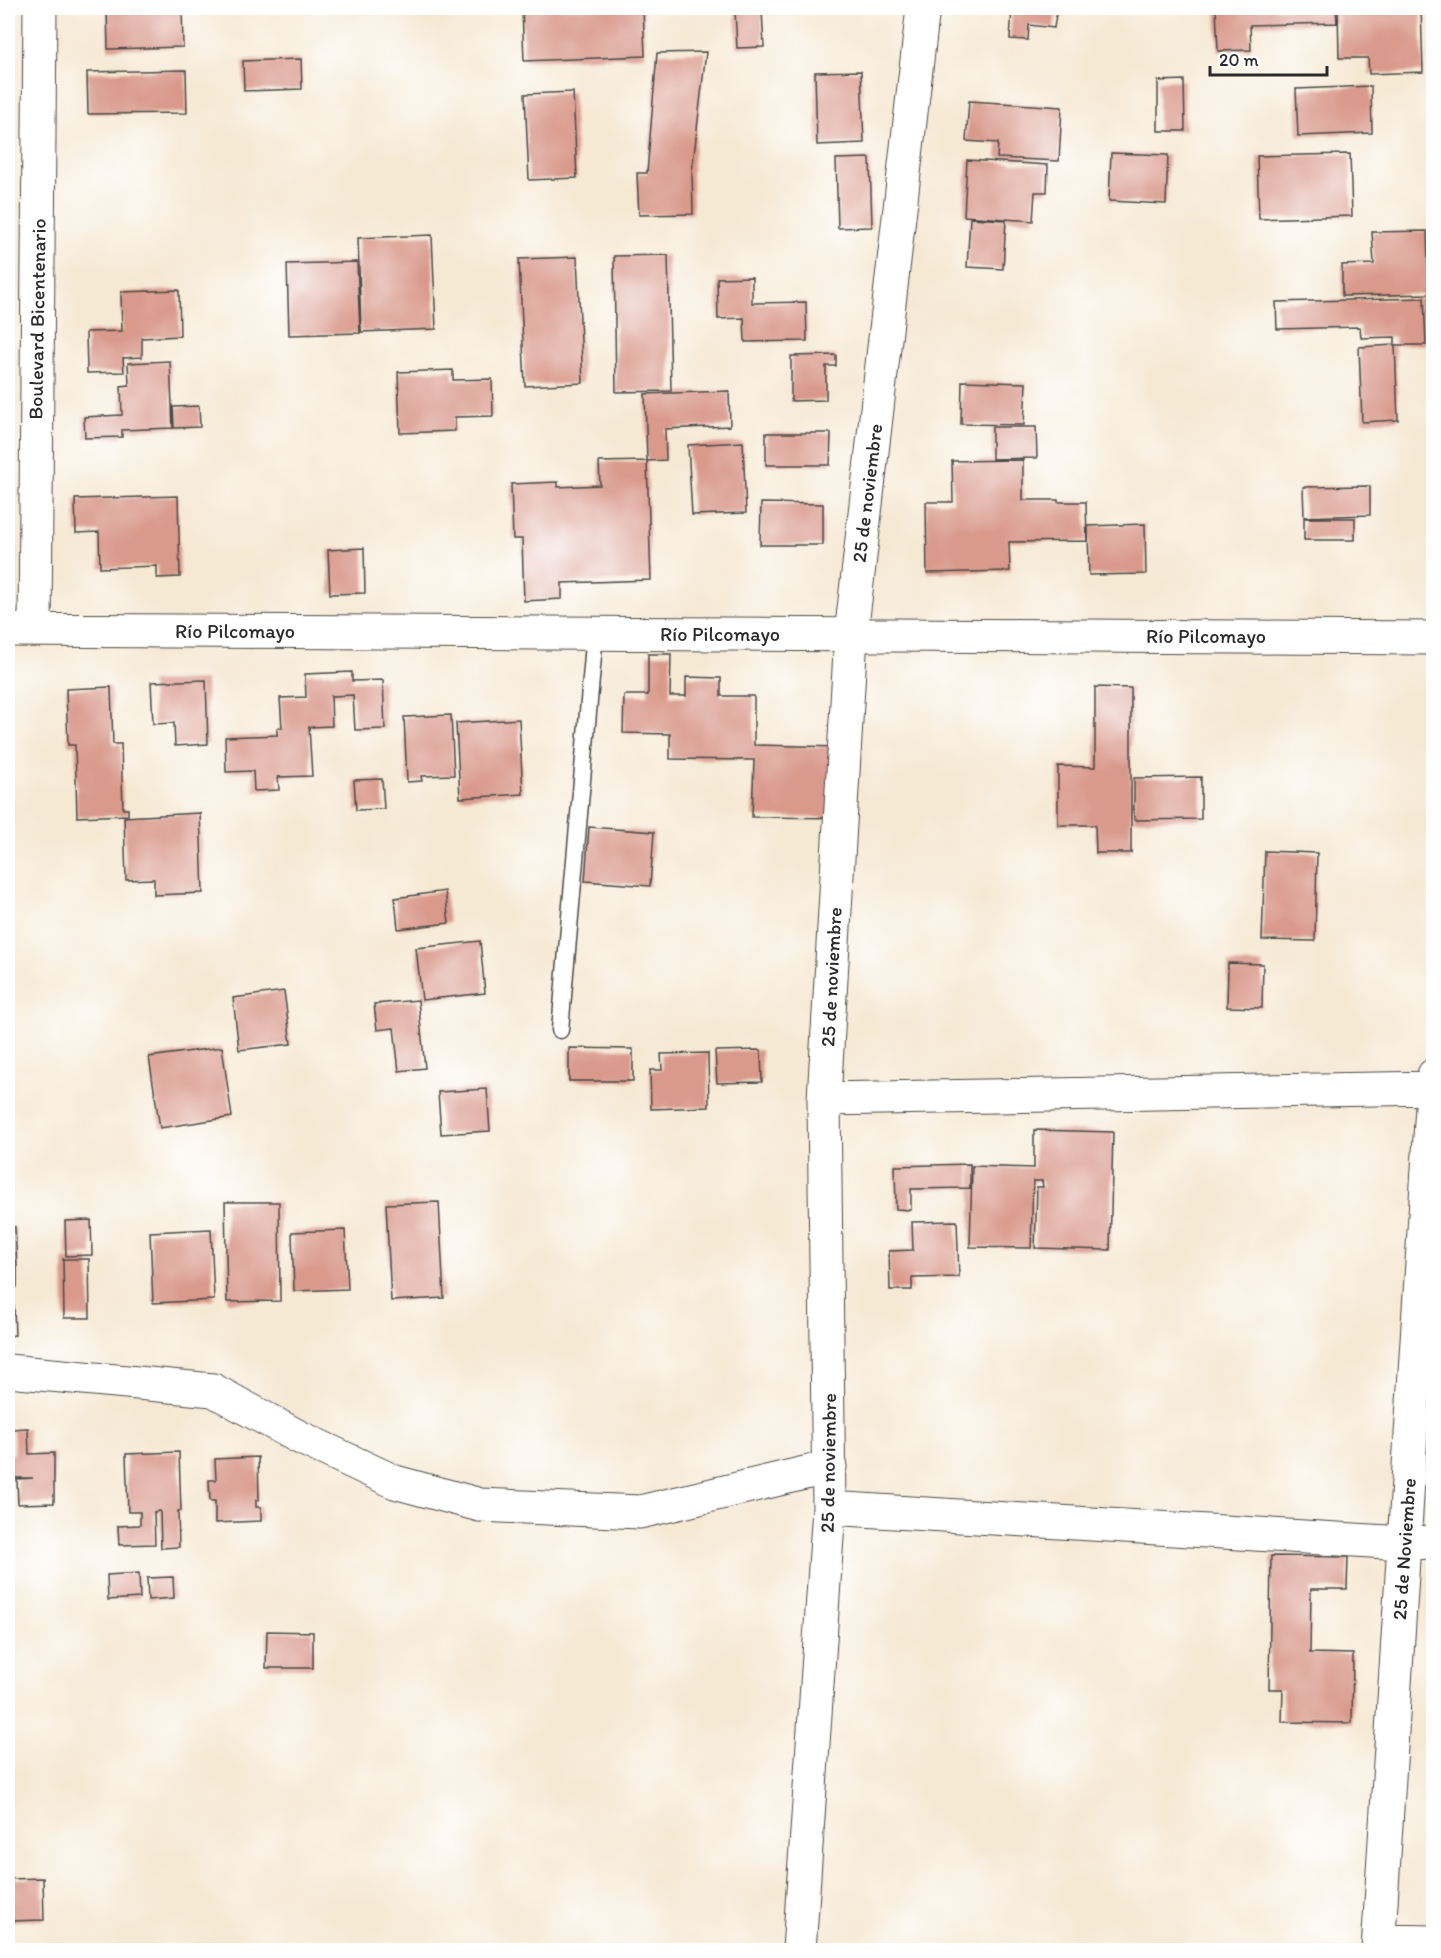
<svg xmlns="http://www.w3.org/2000/svg" width="1441" height="1958" viewBox="0 0 1441 1958" font-family="Itim,sans-serif">
<style>
.building{fill:#d9998b}
.lines{fill:none;stroke-linecap:round;stroke-linejoin:round}
.service-casing{stroke:#494844;stroke-width:19}
.minor-casing{stroke:#494844;stroke-width:35}
.service{stroke:#fff;stroke-width:16}
.minor{stroke:#fff;stroke-width:33}
.labels{text-anchor:middle;dominant-baseline:central;stroke-width:6;stroke-linejoin:round;paint-order:stroke}
.street-label{font-size:20px;fill:#2b2b2b;stroke:#fff}
</style>
<rect width="100%" height="100%" fill="#fff"/>
<filter id="ink" filterUnits="userSpaceOnUse"><feTurbulence type="fractalNoise" baseFrequency=".0167" numOctaves="2"/><feDisplacementMap in="SourceGraphic" scale="12" xChannelSelector="R" yChannelSelector="G"/><feConvolveMatrix kernelMatrix="1 2 1 2 8 2 1 2 1" color-interpolation-filters="sRGB"/></filter>
<filter id="wash" filterUnits="userSpaceOnUse"><feTurbulence type="fractalNoise" baseFrequency=".008" numOctaves="4" result="noise"/><feDisplacementMap in="SourceGraphic" scale="24" xChannelSelector="R" yChannelSelector="G"/><feGaussianBlur stdDeviation="1.35" result="paint"/><feColorMatrix in="noise" values="0 0 0 0 0 0 0 0 0 0 0 0 0 0 0 0 0 1.4 0 .05"/><feComposite in="paint" operator="in"/></filter>
<g filter="url(#wash)">
<rect width="100%" height="100%" fill="#f6e9d4"/>
<g id="blocks">
<path class="building" d="M 107,8 L 182,8 L 183,47 L 108,49 Z
M 522,8 L 643,8 L 645,56 L 524,61 Z
M 1012,8 L 1057,8 L 1054,28 L 1029,25 L 1028,40 L 1010,39 Z
M 1216,8 L 1336,8 L 1337,23 L 1250,25 L 1251,50 L 1218,51 Z
M 1338,8 L 1421,8 L 1423,72 L 1369,74 L 1368,58 L 1339,58 Z
M 762,10 L 764,47 L 737,48 L 735,11 Z
M 706,52 L 692,172 L 693,214 L 639,215 L 637,173 L 647,173 L 657,53 Z
M 301,59 L 302,89 L 244,91 L 243,61 Z
M 186,70 L 187,113 L 88,114 L 87,72 Z
M 861,71 L 864,143 L 817,145 L 815,72 Z
M 1184,80 L 1185,131 L 1158,131 L 1158,81 Z
M 1371,86 L 1372,133 L 1298,136 L 1296,89 Z
M 573,92 L 577,178 L 529,180 L 525,94 Z
M 969,101 L 1062,107 L 1059,161 L 997,158 L 998,143 L 966,141 Z
M 1111,153 L 1168,155 L 1166,204 L 1109,201 Z
M 1350,154 L 1352,216 L 1259,219 L 1257,156 Z
M 870,158 L 872,227 L 838,228 L 836,159 Z
M 967,160 L 1048,165 L 1047,192 L 1035,192 L 1033,221 L 964,216 Z
M 970,218 L 1006,220 L 1003,269 L 967,267 Z
M 1427,231 L 1429,294 L 1342,296 L 1342,265 L 1374,264 L 1372,232 Z
M 432,235 L 436,329 L 361,332 L 358,238 Z
M 668,255 L 671,391 L 616,392 L 614,256 Z
M 577,257 L 583,383 L 525,386 L 519,259 Z
M 357,262 L 360,333 L 289,335 L 287,264 Z
M 752,277 L 752,303 L 806,302 L 807,341 L 745,342 L 744,318 L 718,319 L 717,278 Z
M 179,290 L 180,336 L 142,338 L 142,357 L 123,358 L 124,372 L 87,373 L 86,332 L 122,331 L 121,292 Z
M 1424,298 L 1426,345 L 1395,345 L 1395,337 L 1361,338 L 1360,327 L 1277,329 L 1276,302 Z
M 1395,345 L 1398,420 L 1362,422 L 1359,347 Z
M 836,355 L 836,366 L 826,366 L 826,400 L 791,401 L 791,356 Z
M 170,361 L 173,428 L 122,430 L 122,437 L 85,438 L 84,417 L 122,415 L 121,386 L 129,385 L 128,363 Z
M 453,370 L 453,380 L 492,379 L 493,416 L 455,417 L 455,431 L 400,433 L 398,372 Z
M 962,381 L 1026,383 L 1024,425 L 961,424 Z
M 729,391 L 730,426 L 665,429 L 666,460 L 647,461 L 645,394 Z
M 199,406 L 200,427 L 174,428 L 173,407 Z
M 992,427 L 1036,427 L 1037,458 L 992,459 Z
M 766,433 L 831,433 L 830,465 L 766,465 Z
M 743,442 L 746,513 L 692,515 L 688,445 Z
M 1023,460 L 1023,500 L 1058,500 L 1058,502 L 1086,502 L 1087,541 L 1009,542 L 1010,571 L 927,573 L 926,502 L 953,502 L 952,461 Z
M 647,461 L 651,580 L 562,583 L 562,599 L 524,601 L 522,539 L 513,539 L 511,484 L 558,482 L 558,487 L 600,485 L 599,462 Z
M 1370,486 L 1370,515 L 1304,517 L 1303,487 Z
M 178,496 L 180,577 L 157,578 L 157,566 L 100,568 L 99,532 L 76,533 L 75,499 Z
M 761,503 L 823,504 L 823,545 L 760,545 Z
M 1304,518 L 1355,518 L 1355,540 L 1304,540 Z
M 1145,524 L 1146,574 L 1089,575 L 1088,526 Z
M 364,548 L 365,593 L 330,594 L 328,550 Z
M 648,654 L 671,654 L 670,696 L 686,696 L 686,677 L 721,678 L 721,696 L 754,696 L 754,745 L 840,747 L 839,818 L 752,817 L 754,760 L 670,759 L 670,734 L 623,733 L 624,695 L 648,695 Z
M 352,672 L 352,681 L 383,680 L 385,729 L 355,730 L 353,695 L 331,696 L 332,726 L 309,727 L 312,776 L 278,777 L 279,790 L 254,791 L 253,771 L 226,772 L 225,737 L 277,735 L 277,728 L 282,728 L 280,698 L 306,697 L 305,674 Z
M 206,680 L 208,744 L 175,746 L 174,723 L 153,724 L 151,682 Z
M 111,687 L 113,744 L 121,744 L 123,809 L 128,809 L 128,815 L 77,817 L 75,745 L 68,745 L 66,689 Z
M 1095,687 L 1131,688 L 1131,853 L 1096,853 L 1095,825 L 1058,825 L 1058,766 L 1095,767 Z
M 451,715 L 454,775 L 421,776 L 422,781 L 407,782 L 404,717 Z
M 519,719 L 523,794 L 460,798 L 456,723 Z
M 1201,777 L 1201,819 L 1134,820 L 1134,778 Z
M 382,779 L 384,809 L 356,810 L 354,780 Z
M 200,813 L 203,893 L 154,895 L 154,879 L 126,880 L 124,817 Z
M 589,827 L 654,832 L 650,886 L 585,881 Z
M 1265,851 L 1317,853 L 1315,941 L 1262,940 Z
M 445,891 L 449,923 L 398,929 L 395,898 Z
M 480,941 L 485,993 L 422,1000 L 416,948 Z
M 1228,963 L 1263,964 L 1262,1008 L 1227,1007 Z
M 284,991 L 291,1044 L 239,1050 L 233,998 Z
M 418,1000 L 425,1068 L 399,1071 L 394,1028 L 377,1030 L 374,1004 Z
M 222,1047 L 232,1117 L 160,1128 L 149,1057 Z
M 569,1048 L 633,1049 L 633,1081 L 569,1081 Z
M 761,1050 L 762,1082 L 717,1083 L 715,1051 Z
M 708,1053 L 709,1107 L 651,1109 L 650,1070 L 662,1070 L 661,1054 Z
M 487,1089 L 490,1131 L 441,1134 L 438,1092 Z
M 1034,1130 L 1113,1132 L 1110,1250 L 1035,1248 L 1037,1187 L 1043,1187 L 1042,1181 L 1033,1181 L 1031,1248 L 970,1247 L 972,1166 L 1034,1168 Z
M 970,1164 L 970,1188 L 911,1189 L 911,1210 L 896,1209 L 895,1166 Z
M 225,1202 L 279,1202 L 280,1301 L 227,1302 Z
M 439,1202 L 444,1298 L 391,1301 L 386,1204 Z
M 91,1220 L 92,1255 L 66,1256 L 65,1221 Z
M 957,1221 L 959,1277 L 912,1278 L 912,1290 L 890,1290 L 889,1251 L 913,1250 L 912,1222 Z
M 8,1227 L 15,1227 L 17,1267 L 8,1267 Z
M 211,1229 L 214,1300 L 153,1303 L 150,1232 Z
M 345,1230 L 348,1289 L 294,1291 L 292,1232 Z
M 63,1259 L 89,1259 L 90,1318 L 64,1318 Z
M 17,1268 L 17,1287 L 8,1287 L 8,1269 Z
M 8,1306 L 14,1306 L 15,1335 L 8,1336 Z
M 28,1428 L 29,1454 L 54,1453 L 54,1503 L 18,1504 L 17,1479 L 33,1478 L 8,1478 L 8,1454 L 14,1454 L 13,1429 Z
M 179,1452 L 181,1511 L 178,1511 L 179,1547 L 161,1548 L 160,1511 L 154,1512 L 155,1544 L 119,1545 L 118,1526 L 140,1525 L 140,1512 L 128,1512 L 126,1454 Z
M 258,1457 L 259,1500 L 256,1500 L 256,1507 L 261,1507 L 261,1521 L 215,1523 L 215,1501 L 210,1501 L 209,1480 L 216,1480 L 215,1459 Z
M 1271,1556 L 1348,1557 L 1347,1589 L 1311,1589 L 1310,1653 L 1353,1654 L 1352,1723 L 1282,1722 L 1283,1689 L 1269,1689 Z
M 139,1573 L 140,1598 L 108,1600 L 107,1575 Z
M 173,1577 L 174,1598 L 148,1600 L 147,1578 Z
M 267,1631 L 313,1632 L 313,1668 L 266,1668 Z
M 43,1878 L 44,1920 L 8,1921 L 8,1879 Z"/>
</g>
</g>
<g filter="url(#ink)">
<use href="#blocks" fill-opacity="0" stroke="#494844" stroke-width="1.5"/>
<g class="lines">
<g class="service-casing">
<path id="service" d="M 560,1030 L 595,633"/>
</g>
<g class="minor-casing">
<path id="minor" d="M 8,630 L 1434,638
M 35,630 L 40,8
M 824,1099 L 1434,1088
M 8,1371 L 213,1390 L 299,1437 L 395,1482 L 480,1505 L 640,1512 L 830,1467
M 829,1508 L 1404,1543 L 1434,1542
M 1379,1941 L 1434,1942
M 799,1950 L 829,1508 L 824,1099 L 851,635 L 923,8
M 1378,1950 L 1434,1075"/>
</g>
<use href="#service" class="service"/>
<use href="#minor" class="minor"/>
</g>
</g>
<g class="labels">
<g class="street-label">
<text transform="translate(37 319) rotate(-89)">Boulevard Bicentenario</text>
<text transform="translate(867 493) rotate(-83)">25 de noviembre</text>
<text x="235" y="631">Río Pilcomayo</text>
<text x="720" y="634">Río Pilcomayo</text>
<text x="1206" y="636">Río Pilcomayo</text>
<text transform="translate(831 977) rotate(-87)">25 de noviembre</text>
<text transform="translate(828 1463) rotate(-89)">25 de noviembre</text>
<text transform="translate(1404 1549) rotate(-86)">25 de Noviembre</text>
</g>
</g>
<rect width="1441" height="1958" fill="none" stroke="#fff" stroke-width="30"/>
<path d="M1210 66v9h117v-9" fill="none" stroke="#2b2b2b" stroke-width="3"/>
<text x="1219" y="66" font-size="18" fill="#2b2b2b" stroke="#ffffff" stroke-width="4.5" paint-order="stroke">20 m</text>
</svg>
